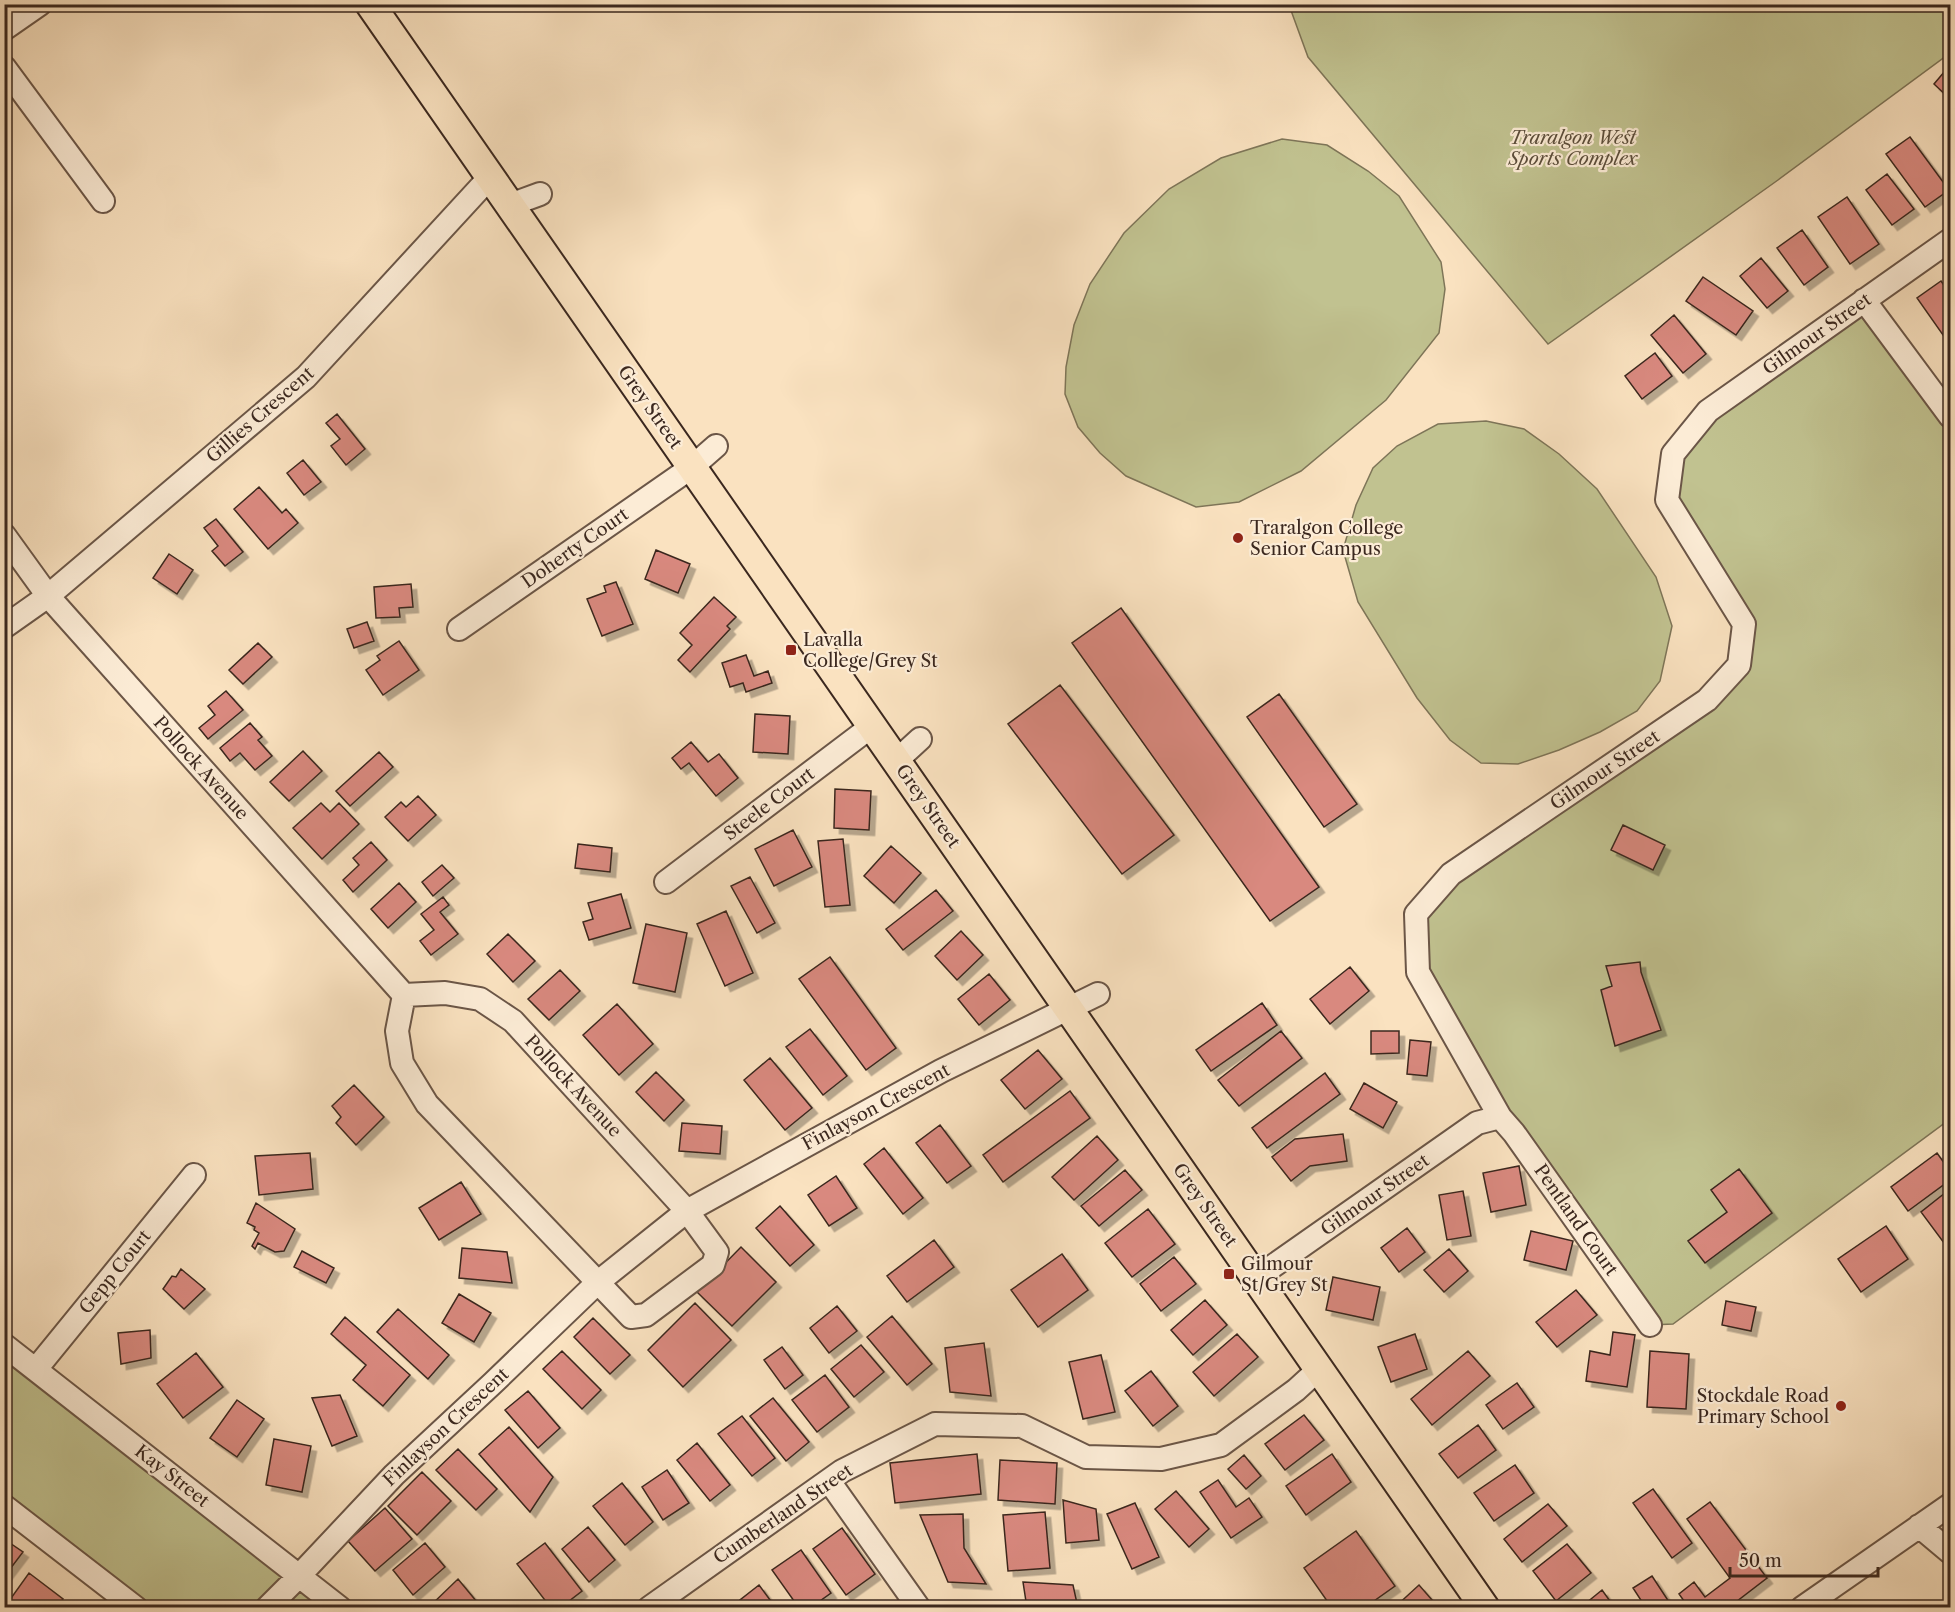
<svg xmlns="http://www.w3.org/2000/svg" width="1955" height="1612" viewBox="0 0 1955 1612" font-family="'Libre Caslon Text',serif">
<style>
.green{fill:#c1c290;stroke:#7e7558;stroke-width:1.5}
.building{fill:#d9897f;stroke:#3b281f;stroke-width:1.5;filter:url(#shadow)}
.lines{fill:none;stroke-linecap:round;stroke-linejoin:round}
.minor-casing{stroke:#6b5647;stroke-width:26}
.major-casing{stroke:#3b281f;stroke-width:32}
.minor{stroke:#fcecd6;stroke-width:22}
.major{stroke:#fae2c0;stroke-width:28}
.poi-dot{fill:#8f2418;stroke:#fcecd6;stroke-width:2}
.labels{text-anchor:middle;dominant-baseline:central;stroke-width:4.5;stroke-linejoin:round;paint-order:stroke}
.park-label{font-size:18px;font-style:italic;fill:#5c4e3b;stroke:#fcecd6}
.street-label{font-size:18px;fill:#3b281f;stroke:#fcecd6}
.poi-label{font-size:18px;fill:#3b281f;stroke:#fcecd6;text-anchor:start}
</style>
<defs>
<filter id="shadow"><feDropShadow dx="5.5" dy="5.5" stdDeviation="0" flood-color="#0004"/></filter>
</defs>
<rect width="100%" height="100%" fill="#fae2c0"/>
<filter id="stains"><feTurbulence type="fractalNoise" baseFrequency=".00333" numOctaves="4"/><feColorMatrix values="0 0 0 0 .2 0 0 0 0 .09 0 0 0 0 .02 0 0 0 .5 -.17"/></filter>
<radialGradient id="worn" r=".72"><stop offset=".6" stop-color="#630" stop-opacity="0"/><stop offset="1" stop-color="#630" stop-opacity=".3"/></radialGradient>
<path class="green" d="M 1289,5 L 1950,5 L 1950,53 L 1778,180 L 1548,344 L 1308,57 Z
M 1282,139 L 1327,145 L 1368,171 L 1399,196 L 1441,262 L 1445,289 L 1439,333 L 1386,400 L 1301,471 L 1239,502 L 1196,507 L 1126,476 L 1100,453 L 1078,427 L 1065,394 L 1066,367 L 1074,325 L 1090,284 L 1124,233 L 1169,189 L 1221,158 Z
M 1864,300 L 1950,416 L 1950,1119 L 1673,1324 L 1650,1325 L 1514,1133 L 1418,972 L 1416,914 L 1739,665 L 1744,624 L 1667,500 L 1673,454 L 1708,411 Z
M 1486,421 L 1524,429 L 1559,454 L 1597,489 L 1656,577 L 1672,626 L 1660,681 L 1637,711 L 1600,732 L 1559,750 L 1518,764 L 1481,763 L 1450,740 L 1417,698 L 1358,602 L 1343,550 L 1356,505 L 1373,468 L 1397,446 L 1438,424 Z
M 4,1344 L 340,1607 L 136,1607 L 5,1506 Z"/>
<path class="building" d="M 1950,65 L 1950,99 L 1934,84 Z
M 1910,137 L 1949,190 L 1925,207 L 1886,154 Z
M 1887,174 L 1914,209 L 1892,225 L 1866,190 Z
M 1847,197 L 1879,244 L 1850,264 L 1818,217 Z
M 1802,230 L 1828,267 L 1804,285 L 1777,248 Z
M 1761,258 L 1788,291 L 1767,308 L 1740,276 Z
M 1703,277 L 1753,311 L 1736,335 L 1686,301 Z
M 1941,281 L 1950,294 L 1950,345 L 1917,298 Z
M 1674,315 L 1706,354 L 1683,373 L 1651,335 Z
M 1655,353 L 1672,376 L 1642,399 L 1625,376 Z
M 337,414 L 365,449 L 346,465 L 331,446 L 340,439 L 326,423 Z
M 303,460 L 321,482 L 304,495 L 287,473 Z
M 259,487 L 282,513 L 286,509 L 298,523 L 268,549 L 234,509 Z
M 216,519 L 243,552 L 225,566 L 212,551 L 218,546 L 204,528 Z
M 656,550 L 690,564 L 678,593 L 645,579 Z
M 169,554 L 193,570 L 177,594 L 153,578 Z
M 616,582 L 633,624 L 602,636 L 587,599 L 606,592 L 604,586 Z
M 411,584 L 413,607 L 399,608 L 400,617 L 376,618 L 374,587 Z
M 714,597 L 736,617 L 727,626 L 730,629 L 690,672 L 678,660 L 692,645 L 680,633 Z
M 1121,608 L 1319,887 L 1270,921 L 1072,643 Z
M 367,622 L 374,641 L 354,648 L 347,629 Z
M 399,641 L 419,670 L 383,695 L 366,670 L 380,660 L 377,656 Z
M 258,643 L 272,657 L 243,684 L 229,670 Z
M 746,655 L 754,676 L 768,671 L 772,683 L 746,692 L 743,683 L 730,687 L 722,663 Z
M 1060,685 L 1174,835 L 1122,874 L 1008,724 Z
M 226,691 L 243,710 L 208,739 L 199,728 L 215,715 L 208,706 Z
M 1279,694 L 1357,804 L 1324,827 L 1247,717 Z
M 755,714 L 790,716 L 788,754 L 753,752 Z
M 250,723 L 262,737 L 258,740 L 272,756 L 255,770 L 240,753 L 230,761 L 220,748 Z
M 691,742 L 708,762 L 719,754 L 738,778 L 716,796 L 689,763 L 681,769 L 672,758 Z
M 303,751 L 322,771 L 289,801 L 270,782 Z
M 379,752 L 393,767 L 350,806 L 336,791 Z
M 835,789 L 871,791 L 869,830 L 834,828 Z
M 418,796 L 436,815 L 408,841 L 385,817 L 401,802 L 406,807 Z
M 321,803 L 330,812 L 339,803 L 359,824 L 322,859 L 293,828 Z
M 1623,825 L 1665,845 L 1653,870 L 1611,850 Z
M 793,830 L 812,867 L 774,886 L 755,849 Z
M 843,839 L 850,905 L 825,907 L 818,841 Z
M 371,842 L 387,860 L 353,892 L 343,880 L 359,865 L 353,858 Z
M 578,844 L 612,848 L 610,872 L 575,868 Z
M 891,846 L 921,873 L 894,903 L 864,876 Z
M 442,865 L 454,878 L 433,896 L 422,882 Z
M 750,877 L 775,923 L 757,933 L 731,886 Z
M 399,883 L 416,902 L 388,928 L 371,909 Z
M 936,890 L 953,911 L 903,950 L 886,929 Z
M 621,894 L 631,928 L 589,940 L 583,922 L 593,919 L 588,903 Z
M 443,897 L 449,905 L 440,912 L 458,934 L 431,955 L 420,941 L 434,930 L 421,914 Z
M 726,911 L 753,973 L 725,986 L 697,924 Z
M 646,924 L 687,933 L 675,992 L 633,983 Z
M 961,931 L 983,955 L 957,980 L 935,956 Z
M 508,934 L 535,961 L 513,982 L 487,954 Z
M 830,957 L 896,1048 L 866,1070 L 799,979 Z
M 1640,962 L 1641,972 L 1661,1030 L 1615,1046 L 1601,990 L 1612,986 L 1606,966 Z
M 1350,967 L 1369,991 L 1330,1024 L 1310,999 Z
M 560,970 L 580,991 L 549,1020 L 528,999 Z
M 989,974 L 1010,1000 L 979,1025 L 958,999 Z
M 1262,1003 L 1277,1025 L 1211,1071 L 1196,1050 Z
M 617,1004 L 653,1044 L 619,1075 L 583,1035 Z
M 810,1029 L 847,1076 L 823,1095 L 786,1047 Z
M 1281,1031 L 1302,1058 L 1239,1106 L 1218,1080 Z
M 1371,1031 L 1399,1031 L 1399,1053 L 1371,1054 Z
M 1410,1040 L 1431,1042 L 1427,1076 L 1407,1074 Z
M 1038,1050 L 1062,1079 L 1025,1109 L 1001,1080 Z
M 770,1058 L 812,1108 L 785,1130 L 744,1080 Z
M 656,1072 L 684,1100 L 664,1121 L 636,1092 Z
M 1325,1073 L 1340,1094 L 1267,1148 L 1252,1128 Z
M 1364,1083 L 1397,1102 L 1383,1128 L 1350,1109 Z
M 354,1085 L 384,1117 L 356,1145 L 336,1123 L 341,1117 L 332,1106 Z
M 1070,1091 L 1090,1118 L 1003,1182 L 983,1155 Z
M 682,1123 L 722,1126 L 720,1154 L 679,1151 Z
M 940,1125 L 971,1166 L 947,1183 L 916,1143 Z
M 1343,1134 L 1347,1161 L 1310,1166 L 1291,1181 L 1272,1157 L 1295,1139 Z
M 1097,1136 L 1118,1160 L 1074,1200 L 1052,1177 Z
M 884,1148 L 923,1198 L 903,1214 L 864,1164 Z
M 310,1153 L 313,1189 L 259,1195 L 255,1156 Z
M 1937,1153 L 1950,1171 L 1950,1180 L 1908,1211 L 1891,1187 Z
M 1519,1166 L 1526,1205 L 1491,1212 L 1483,1173 Z
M 1739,1169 L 1772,1213 L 1705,1263 L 1688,1241 L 1727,1212 L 1711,1190 Z
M 1125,1170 L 1142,1190 L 1099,1226 L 1081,1206 Z
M 836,1176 L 857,1208 L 829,1226 L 808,1195 Z
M 461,1182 L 481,1214 L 439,1240 L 419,1208 Z
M 1950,1189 L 1950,1251 L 1921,1212 Z
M 1463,1191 L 1471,1236 L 1447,1240 L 1439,1195 Z
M 256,1203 L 295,1229 L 284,1251 L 275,1252 L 258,1243 L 255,1249 L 252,1246 L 259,1233 L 254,1230 L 255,1227 L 247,1223 Z
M 780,1206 L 814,1245 L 790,1266 L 756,1228 Z
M 1148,1209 L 1175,1244 L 1132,1277 L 1105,1243 Z
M 1886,1226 L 1908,1259 L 1861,1292 L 1838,1259 Z
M 1407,1228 L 1425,1252 L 1399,1272 L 1381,1248 Z
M 1531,1231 L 1573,1241 L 1566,1270 L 1524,1260 Z
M 934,1240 L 954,1267 L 907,1302 L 887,1276 Z
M 741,1247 L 776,1282 L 732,1326 L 697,1292 Z
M 462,1248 L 507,1252 L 512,1283 L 459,1278 Z
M 1449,1249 L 1468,1271 L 1444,1292 L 1424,1270 Z
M 302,1251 L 334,1268 L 326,1283 L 294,1267 Z
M 1062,1254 L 1088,1290 L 1038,1327 L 1011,1290 Z
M 1174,1257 L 1196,1284 L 1161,1311 L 1140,1284 Z
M 181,1269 L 205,1289 L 184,1309 L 163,1289 L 172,1276 L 176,1277 Z
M 1333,1277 L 1380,1287 L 1373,1320 L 1326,1310 Z
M 1576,1290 L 1597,1315 L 1557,1347 L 1536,1322 Z
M 459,1294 L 491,1313 L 474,1342 L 442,1323 Z
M 1205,1300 L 1227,1325 L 1193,1355 L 1171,1330 Z
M 1726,1301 L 1756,1307 L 1751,1331 L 1722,1325 Z
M 695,1303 L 731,1340 L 683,1387 L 648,1350 Z
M 837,1306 L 857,1331 L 829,1353 L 810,1328 Z
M 398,1309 L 449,1355 L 428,1379 L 377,1332 Z
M 892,1316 L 932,1364 L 907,1385 L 867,1337 Z
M 345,1317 L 410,1375 L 383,1406 L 353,1380 L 366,1365 L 331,1334 Z
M 593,1318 L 630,1355 L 610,1374 L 574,1337 Z
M 150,1330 L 151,1358 L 121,1364 L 118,1333 Z
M 1613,1332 L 1635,1335 L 1627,1387 L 1586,1381 L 1590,1351 L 1610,1355 Z
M 1237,1334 L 1258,1357 L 1214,1396 L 1193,1372 Z
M 1415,1334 L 1427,1369 L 1391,1382 L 1378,1347 Z
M 984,1343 L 991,1396 L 950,1392 L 945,1348 Z
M 861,1345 L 884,1372 L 854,1397 L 831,1369 Z
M 782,1347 L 803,1375 L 785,1389 L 764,1360 Z
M 562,1351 L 601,1390 L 582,1409 L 543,1369 Z
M 1468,1351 L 1490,1376 L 1432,1425 L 1411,1399 Z
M 1650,1351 L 1689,1354 L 1686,1409 L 1647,1407 Z
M 196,1353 L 223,1387 L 183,1418 L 157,1384 Z
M 1101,1355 L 1115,1412 L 1083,1419 L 1069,1362 Z
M 1151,1371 L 1178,1406 L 1153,1426 L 1125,1391 Z
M 825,1375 L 849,1407 L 817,1432 L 792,1400 Z
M 1517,1383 L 1534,1407 L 1503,1429 L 1486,1405 Z
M 528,1391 L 560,1428 L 538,1448 L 505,1410 Z
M 340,1395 L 357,1436 L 332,1446 L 312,1398 Z
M 773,1398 L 809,1442 L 786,1461 L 750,1416 Z
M 237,1400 L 264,1419 L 237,1457 L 210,1438 Z
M 1304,1415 L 1324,1440 L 1285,1470 L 1265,1444 Z
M 742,1416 L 775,1458 L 752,1476 L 718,1434 Z
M 1478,1425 L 1496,1450 L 1458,1478 L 1439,1454 Z
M 509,1427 L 553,1477 L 530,1512 L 479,1454 Z
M 274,1439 L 311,1446 L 302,1492 L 266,1485 Z
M 697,1443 L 730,1485 L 710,1501 L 677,1460 Z
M 458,1449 L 497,1489 L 476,1510 L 436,1470 Z
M 977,1454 L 981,1494 L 895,1503 L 890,1463 Z
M 1332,1454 L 1351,1482 L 1306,1515 L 1286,1486 Z
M 1244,1455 L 1261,1476 L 1246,1489 L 1228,1469 Z
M 1000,1460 L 1057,1463 L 1055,1504 L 998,1500 Z
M 1515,1465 L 1534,1493 L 1494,1521 L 1474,1493 Z
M 667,1470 L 689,1503 L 663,1520 L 642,1487 Z
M 422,1472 L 451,1501 L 417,1535 L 388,1506 Z
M 1218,1480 L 1236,1507 L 1249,1498 L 1262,1517 L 1231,1538 L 1200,1492 Z
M 622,1483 L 653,1522 L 625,1545 L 593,1506 Z
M 1653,1489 L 1692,1543 L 1672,1558 L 1633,1503 Z
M 1176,1491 L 1209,1529 L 1189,1547 L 1155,1509 Z
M 1063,1500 L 1096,1509 L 1099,1540 L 1066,1543 Z
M 1710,1502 L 1767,1578 L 1728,1608 L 1689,1608 L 1679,1594 L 1694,1582 L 1705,1597 L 1730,1578 L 1687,1519 Z
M 1135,1503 L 1159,1557 L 1132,1569 L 1107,1514 Z
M 1548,1504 L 1567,1526 L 1522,1562 L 1504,1539 Z
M 385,1508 L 412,1539 L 375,1571 L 348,1541 Z
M 1045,1512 L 1050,1568 L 1008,1571 L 1003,1515 Z
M 963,1514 L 964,1548 L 986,1584 L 948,1582 L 920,1515 Z
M 588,1527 L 615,1560 L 589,1582 L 562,1549 Z
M 842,1528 L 875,1574 L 846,1595 L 813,1549 Z
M 1356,1531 L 1395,1586 L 1364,1608 L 1332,1608 L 1304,1568 Z
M 4,1539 L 23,1552 L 4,1577 Z
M 425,1543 L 445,1567 L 413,1595 L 393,1570 Z
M 545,1543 L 582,1591 L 560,1608 L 551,1608 L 517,1564 Z
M 1567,1544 L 1591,1573 L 1556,1601 L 1533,1571 Z
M 801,1550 L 831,1593 L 810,1608 L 799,1608 L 772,1570 Z
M 29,1573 L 63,1599 L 56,1608 L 4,1608 Z
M 1652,1576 L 1673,1608 L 1646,1608 L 1633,1588 Z
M 458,1579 L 477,1602 L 470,1608 L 428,1608 Z
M 1023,1582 L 1073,1585 L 1078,1608 L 1027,1608 Z
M 759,1585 L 776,1608 L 746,1608 L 740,1600 Z
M 1419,1585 L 1439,1608 L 1394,1608 Z
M 1602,1590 L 1615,1608 L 1580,1608 Z"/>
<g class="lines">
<g class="minor-casing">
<path id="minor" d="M 4,29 L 40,4
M 4,67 L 103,201
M 510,205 L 540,194
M 1864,300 L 1950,416
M 4,535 L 48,596 L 404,995
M 4,627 L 48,596 L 306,377 L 490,177
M 459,629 L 692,467 L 716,446
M 896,761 L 920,739
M 666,882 L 872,726
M 445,993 L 480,999 L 513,1021 L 687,1211 L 717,1252 L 713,1265 L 646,1315 L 631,1317 L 427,1104 L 402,1063 L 397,1031 L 404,995 Z
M 1500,1117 L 1514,1133 L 1650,1325
M 1256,1278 L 1477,1123 L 1500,1117 L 1418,972 L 1416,914 L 1451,874 L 1707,700 L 1739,665 L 1744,624 L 1667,500 L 1673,454 L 1708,411 L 1950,240
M 4,1345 L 340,1608
M 36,1369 L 194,1175
M 829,1481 L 919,1608
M 4,1506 L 136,1608
M 1919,1526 L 1950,1552
M 267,1608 L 299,1576 L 394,1475 L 493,1383 L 597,1283 L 687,1211 L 941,1071 L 1098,994
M 649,1608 L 842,1471 L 935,1424 L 1022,1426 L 1086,1457 L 1161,1459 L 1221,1445 L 1296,1390 L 1319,1369
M 1802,1608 L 1950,1505"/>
</g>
<g class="major-casing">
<path id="major" d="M 370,4 L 1485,1608"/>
</g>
<use href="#minor" class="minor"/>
<use href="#major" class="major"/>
</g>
<g class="poi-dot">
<circle cx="1238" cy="538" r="6"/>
<rect x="785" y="644" width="12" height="12" rx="3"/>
<rect x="1223" y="1268" width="12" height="12" rx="3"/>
<circle cx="1841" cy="1406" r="6"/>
</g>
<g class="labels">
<g class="park-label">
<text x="1573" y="138">Traralgon West<tspan x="1573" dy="21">Sports Complex</tspan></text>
</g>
<g class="street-label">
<text transform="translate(1817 334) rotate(-35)">Gilmour Street</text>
<text transform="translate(650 407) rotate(55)">Grey Street</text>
<text transform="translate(260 415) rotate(-41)">Gillies Crescent</text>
<text transform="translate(575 548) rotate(-35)">Doherty Court</text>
<text transform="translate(201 768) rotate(48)">Pollock Avenue</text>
<text transform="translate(1605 770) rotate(-34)">Gilmour Street</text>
<text transform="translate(769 804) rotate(-37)">Steele Court</text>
<text transform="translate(928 806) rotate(55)">Grey Street</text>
<text transform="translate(573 1086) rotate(47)">Pollock Avenue</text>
<text transform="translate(876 1107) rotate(-28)">Finlayson Crescent</text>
<text transform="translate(1375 1195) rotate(-35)">Gilmour Street</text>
<text transform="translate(1205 1205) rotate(55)">Grey Street</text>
<text transform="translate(1576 1220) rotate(55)">Pentland Court</text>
<text transform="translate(115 1272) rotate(-51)">Gepp Court</text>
<text transform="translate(446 1427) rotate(-43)">Finlayson Crescent</text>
<text transform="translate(172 1476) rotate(38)">Kay Street</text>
<text transform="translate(783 1514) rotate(-34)">Cumberland Street</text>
</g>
<g class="poi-label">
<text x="1250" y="528">Traralgon College<tspan x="1250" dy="21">Senior Campus</tspan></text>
<text x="803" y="640">Lavalla<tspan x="803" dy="21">College/Grey St</tspan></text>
<text x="1241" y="1264">Gilmour<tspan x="1241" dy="21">St/Grey St</tspan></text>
<text x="1829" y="1396" text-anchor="end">Stockdale Road<tspan x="1829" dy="21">Primary School</tspan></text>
</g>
</g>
<rect width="1955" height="1612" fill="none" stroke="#fae2c0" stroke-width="24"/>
<rect x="6" y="6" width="1943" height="1600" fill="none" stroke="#3b281f" stroke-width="3"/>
<rect x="12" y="12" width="1931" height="1588" fill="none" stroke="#3b281f" stroke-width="1.5"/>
<path d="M1730 1567v9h148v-9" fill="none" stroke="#3b281f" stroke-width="3"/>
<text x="1739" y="1567" font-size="18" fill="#3b281f" stroke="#fcecd6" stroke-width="4.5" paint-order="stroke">50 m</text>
<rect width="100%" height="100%" filter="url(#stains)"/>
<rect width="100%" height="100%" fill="url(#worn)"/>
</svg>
